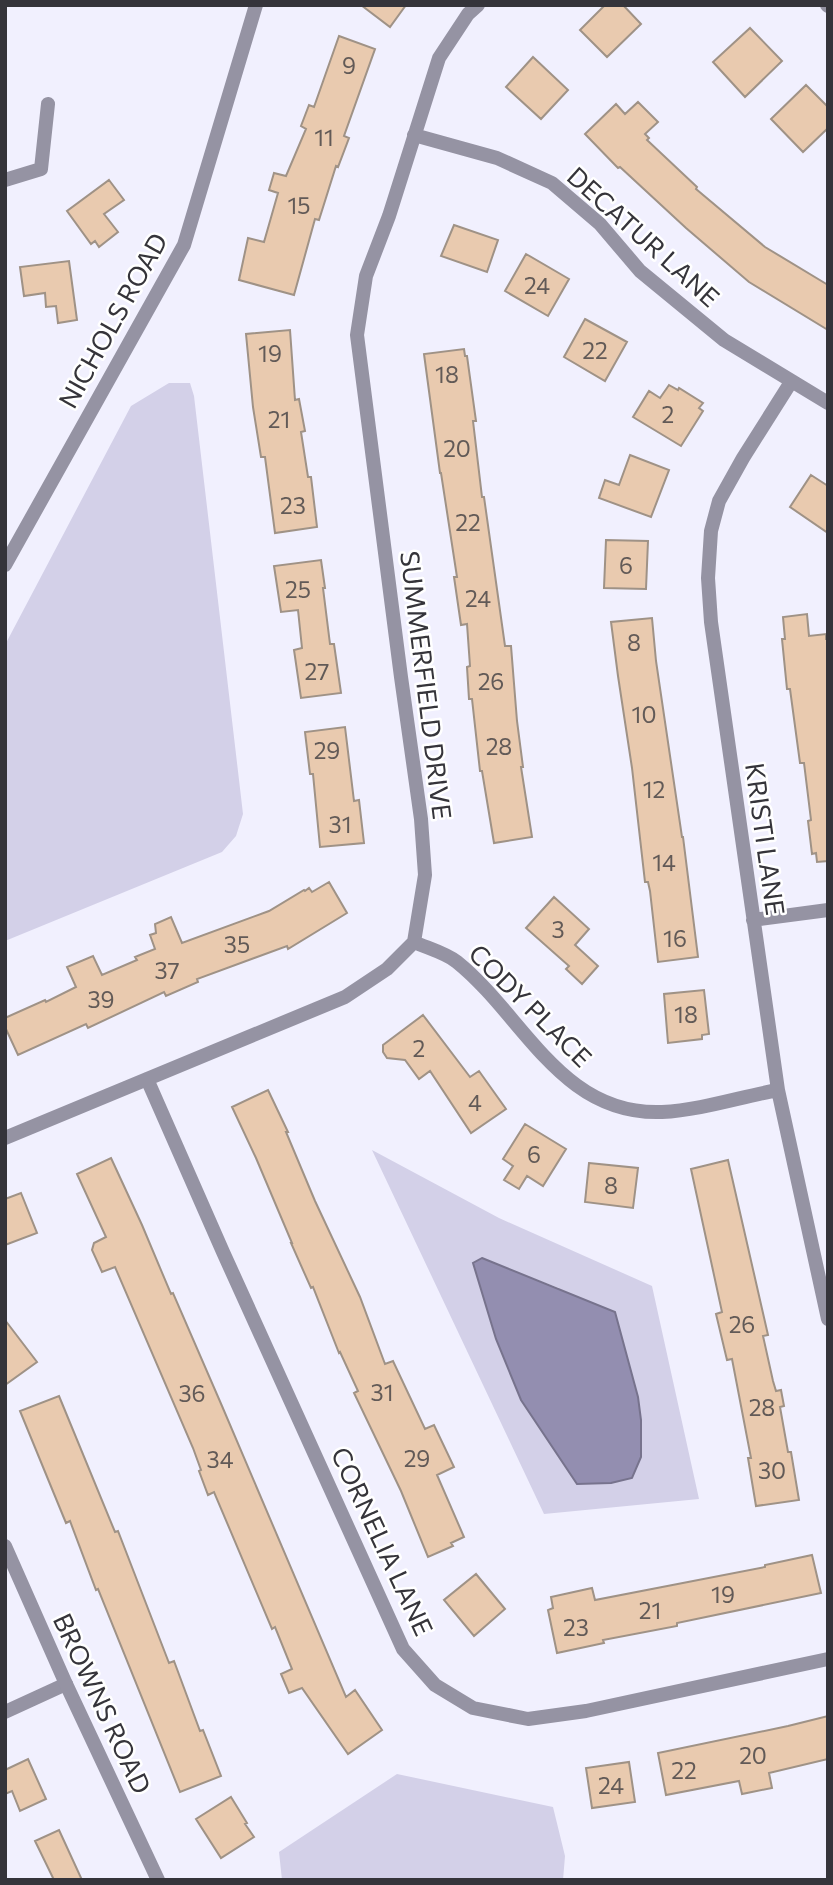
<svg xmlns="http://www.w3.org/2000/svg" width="833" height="1885" viewBox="0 0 833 1885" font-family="Commissioner,sans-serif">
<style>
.green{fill:#d3d0e8;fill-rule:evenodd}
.water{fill:#938eb0;stroke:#77738d;stroke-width:2}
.building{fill:#e9caaf;stroke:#9f9286;stroke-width:2}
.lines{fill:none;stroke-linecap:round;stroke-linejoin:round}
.minor{stroke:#9593a3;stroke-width:14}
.tertiary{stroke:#9593a3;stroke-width:14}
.labels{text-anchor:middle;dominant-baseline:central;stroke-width:5;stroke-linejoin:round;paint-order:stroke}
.number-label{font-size:23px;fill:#625a57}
.street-label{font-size:26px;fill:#35343a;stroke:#fff}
</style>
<rect width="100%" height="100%" fill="#f1f0fe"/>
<path class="green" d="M 169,383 L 190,383 L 194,396 L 243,814 L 236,836 L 222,852 L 5,941 L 5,645 L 131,406 Z
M 372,1150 L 499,1218 L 652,1286 L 699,1499 L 544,1514 ZM 482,1259 L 559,1288 L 521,1400 L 496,1339 L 473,1263 Z
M 397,1774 L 553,1807 L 565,1856 L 563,1880 L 282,1880 L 279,1852 Z"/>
<path class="water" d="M 482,1258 L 615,1312 L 638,1397 L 641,1420 L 641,1457 L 632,1478 L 611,1483 L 577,1484 L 521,1400 L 496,1339 L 473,1263 Z"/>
<path class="building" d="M 361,5 L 406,5 L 390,27 Z
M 605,5 L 623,5 L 641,24 L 607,57 L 580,30 Z
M 750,28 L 782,61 L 745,97 L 713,62 Z
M 339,36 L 375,49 L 344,136 L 349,138 L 338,167 L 336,166 L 319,220 L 315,219 L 294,295 L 239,280 L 248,238 L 264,242 L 278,193 L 269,190 L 274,173 L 286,176 L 306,129 L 301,126 L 309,105 L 314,107 Z
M 533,57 L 568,90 L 541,119 L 506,87 Z
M 806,85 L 828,107 L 828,128 L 803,152 L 771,119 Z
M 638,102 L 658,122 L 645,134 L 649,138 L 647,140 L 697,187 L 696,189 L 765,247 L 828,285 L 828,330 L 749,282 L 686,228 L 620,167 L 618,168 L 585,134 L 616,104 L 625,114 Z
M 109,180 L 124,200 L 104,214 L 118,232 L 99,247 L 95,241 L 91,244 L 67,211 Z
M 454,225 L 498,240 L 487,272 L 441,256 Z
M 526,254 L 569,279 L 548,316 L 505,291 Z
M 69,261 L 77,320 L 58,323 L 56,306 L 46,307 L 45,293 L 24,296 L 20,267 Z
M 585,319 L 627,342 L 605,381 L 564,357 Z
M 290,330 L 295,400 L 299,399 L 305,431 L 301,432 L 308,477 L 311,477 L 317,527 L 275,533 L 265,457 L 261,457 L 253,407 L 246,334 Z
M 464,349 L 465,356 L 467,356 L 476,421 L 473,421 L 482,497 L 484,497 L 505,646 L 511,646 L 517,721 L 523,767 L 521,767 L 532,837 L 494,843 L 482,771 L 480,771 L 472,699 L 469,699 L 467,667 L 470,666 L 467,624 L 461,625 L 454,577 L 457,577 L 441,473 L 440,473 L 424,354 Z
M 669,385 L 678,390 L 679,388 L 703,403 L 699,408 L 703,411 L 681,446 L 633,417 L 649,391 L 660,398 Z
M 630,455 L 669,470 L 651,517 L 599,498 L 605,480 L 619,485 Z
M 811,475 L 828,486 L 828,533 L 790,507 Z
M 606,540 L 648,541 L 646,589 L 604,588 Z
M 321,560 L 325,588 L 323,588 L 330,644 L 334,644 L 341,693 L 301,698 L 294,650 L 302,648 L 298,610 L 281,612 L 274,566 Z
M 807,614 L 809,636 L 826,634 L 826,639 L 828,639 L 828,861 L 817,862 L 816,853 L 812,854 L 808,821 L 811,820 L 804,763 L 800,763 L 790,689 L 787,689 L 782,639 L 785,639 L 783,617 Z
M 652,618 L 656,661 L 682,837 L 683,837 L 698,957 L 658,962 L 650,891 L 648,882 L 645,882 L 632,768 L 618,676 L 611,622 Z
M 345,727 L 354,801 L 359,800 L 364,843 L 320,847 L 313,774 L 310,774 L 305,732 Z
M 329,882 L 347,913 L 288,949 L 287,946 L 197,979 L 198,982 L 166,996 L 164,992 L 88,1028 L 86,1024 L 18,1055 L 5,1027 L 5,1018 L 45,1000 L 46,1002 L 76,987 L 67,967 L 93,956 L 102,975 L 137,960 L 135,957 L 155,949 L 150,935 L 156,933 L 155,924 L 171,917 L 182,943 L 269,911 L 304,890 L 305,891 L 309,888 L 312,892 Z
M 554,897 L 589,929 L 575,945 L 598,966 L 582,984 L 566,969 L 569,966 L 526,928 Z
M 704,990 L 709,1034 L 702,1035 L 702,1039 L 668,1043 L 664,994 Z
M 423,1015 L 470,1077 L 479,1071 L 506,1109 L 471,1133 L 430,1071 L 419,1079 L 405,1060 L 387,1058 L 383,1052 L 383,1045 Z
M 268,1090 L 288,1132 L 286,1132 L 315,1201 L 360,1297 L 385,1364 L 393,1361 L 425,1429 L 434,1425 L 454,1467 L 437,1475 L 464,1537 L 451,1543 L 453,1546 L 428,1557 L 401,1491 L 354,1393 L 358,1391 L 340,1352 L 339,1353 L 313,1287 L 311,1288 L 291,1243 L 292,1243 L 256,1158 L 232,1107 Z
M 525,1124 L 566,1149 L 543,1186 L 527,1176 L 519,1189 L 504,1180 L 513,1166 L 503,1159 Z
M 111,1158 L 142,1225 L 171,1294 L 173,1293 L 222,1406 L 346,1697 L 355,1690 L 382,1730 L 348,1754 L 302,1688 L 289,1693 L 281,1674 L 292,1669 L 275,1627 L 272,1629 L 214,1492 L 208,1495 L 199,1471 L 201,1470 L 193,1448 L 115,1267 L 102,1272 L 92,1250 L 94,1243 L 106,1237 L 77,1174 Z
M 728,1160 L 768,1335 L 763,1336 L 773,1381 L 776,1391 L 781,1390 L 784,1406 L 780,1407 L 788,1452 L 791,1452 L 799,1500 L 756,1506 L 748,1458 L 751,1458 L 732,1359 L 727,1360 L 716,1314 L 722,1312 L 691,1169 Z
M 589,1163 L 638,1168 L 633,1208 L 585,1202 Z
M 21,1193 L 37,1233 L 5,1245 L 5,1199 Z
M 5,1320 L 37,1362 L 5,1385 Z
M 59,1396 L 115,1532 L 118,1531 L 169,1663 L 174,1661 L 200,1731 L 203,1730 L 221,1776 L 180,1792 L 98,1589 L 96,1590 L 70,1521 L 66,1523 L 20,1411 Z
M 812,1555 L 821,1593 L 677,1623 L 677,1626 L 603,1640 L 604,1643 L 557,1653 L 548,1610 L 553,1608 L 551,1597 L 592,1588 L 595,1600 L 765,1567 L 765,1565 Z
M 476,1574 L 505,1609 L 474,1636 L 444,1600 Z
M 828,1716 L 828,1759 L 769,1773 L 772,1788 L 742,1794 L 739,1781 L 666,1795 L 658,1753 L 788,1726 Z
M 28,1759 L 46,1799 L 20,1811 L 12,1791 L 5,1794 L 5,1770 Z
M 629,1762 L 635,1802 L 592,1808 L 586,1768 Z
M 231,1797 L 247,1823 L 245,1824 L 254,1837 L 221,1858 L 196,1819 Z
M 59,1830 L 82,1880 L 54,1880 L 35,1841 Z"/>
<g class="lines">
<path class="minor" d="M 827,5 L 828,6
M 414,135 L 497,158 L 552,183 L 600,224 L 640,271 L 724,340 L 828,403
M 5,180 L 41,169 L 48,104
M 791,382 L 743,458 L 719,501 L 711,531 L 708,578 L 711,622 L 778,1090 L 828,1319
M 753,920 L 828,910
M 414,942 C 427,948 446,953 457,962 C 524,1016 561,1116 662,1112 C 701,1110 740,1097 778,1090
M 147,1079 L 223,1252 L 403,1649 L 435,1685 L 473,1708 L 528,1719 L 586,1711 L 828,1659
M 5,1138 L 345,997 L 387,969 L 414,942 L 425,875 L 421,819 L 401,677 L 357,335 L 366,276 L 389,216 L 439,58 L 468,14 L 478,5
M 5,1712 L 66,1684"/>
<path class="tertiary" d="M 5,565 L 184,245 L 256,5
M 5,1546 L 66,1684 L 158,1880"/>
</g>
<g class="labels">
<g class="number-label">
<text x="349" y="65">9</text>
<text x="324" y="137">11</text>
<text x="299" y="205">15</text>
<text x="537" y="285">24</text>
<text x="595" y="350">22</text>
<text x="270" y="353">19</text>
<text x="447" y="374">18</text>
<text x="668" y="414">2</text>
<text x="279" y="419">21</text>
<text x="457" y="448">20</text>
<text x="293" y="505">23</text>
<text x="468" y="522">22</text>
<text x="626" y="565">6</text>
<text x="298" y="589">25</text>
<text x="478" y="598">24</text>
<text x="634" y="642">8</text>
<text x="317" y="671">27</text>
<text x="491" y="681">26</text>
<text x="644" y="714">10</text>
<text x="499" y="746">28</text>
<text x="327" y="750">29</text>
<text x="654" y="789">12</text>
<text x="340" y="824">31</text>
<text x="664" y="862">14</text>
<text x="558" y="929">3</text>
<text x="675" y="938">16</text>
<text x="237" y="944">35</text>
<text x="167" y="970">37</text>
<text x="101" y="999">39</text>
<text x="686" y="1014">18</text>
<text x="419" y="1048">2</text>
<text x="475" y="1102">4</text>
<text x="534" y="1154">6</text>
<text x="611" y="1185">8</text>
<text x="742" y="1324">26</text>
<text x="382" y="1392">31</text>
<text x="192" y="1393">36</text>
<text x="762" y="1407">28</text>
<text x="417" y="1458">29</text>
<text x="220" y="1459">34</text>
<text x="772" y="1470">30</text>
<text x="723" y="1594">19</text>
<text x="650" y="1610">21</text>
<text x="576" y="1627">23</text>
<text x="753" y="1755">20</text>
<text x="684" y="1770">22</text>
<text x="611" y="1785">24</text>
</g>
<g class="street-label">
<text transform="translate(644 236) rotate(42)">DECATUR LANE</text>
<text transform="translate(112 320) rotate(-61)">NICHOLS ROAD</text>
<text transform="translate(427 685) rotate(83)">SUMMERFIELD DRIVE</text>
<text transform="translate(766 839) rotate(82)">KRISTI LANE</text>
<text transform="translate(531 1005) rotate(45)">CODY PLACE</text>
<text transform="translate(383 1541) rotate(65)">CORNELIA LANE</text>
<text transform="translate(103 1703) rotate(65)">BROWNS ROAD</text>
</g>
</g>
<rect width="833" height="1885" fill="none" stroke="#35343a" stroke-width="14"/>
</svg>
